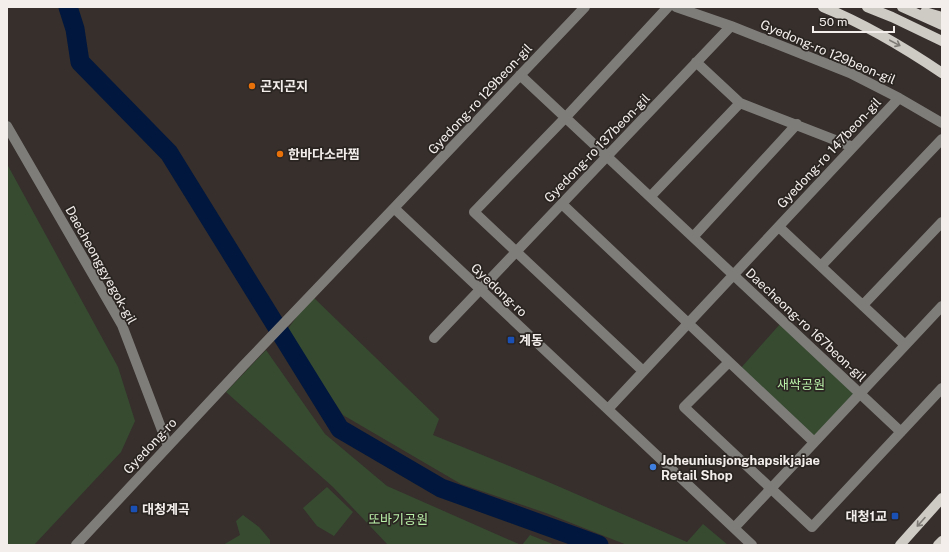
<svg xmlns="http://www.w3.org/2000/svg" width="949" height="552" viewBox="0 0 949 552" font-family="'Public Sans','Noto Sans KR',sans-serif">
<style>
.green{fill:#374b31}
.lines{fill:none;stroke-linecap:round;stroke-linejoin:round}
.river{stroke:#01173e;stroke-width:19}
.minor{stroke:#7f7d7a;stroke-width:10}
.major{stroke:#cecac4;stroke-width:10}
.oneway{stroke:#7c7873}
.food-dot{fill:#e8710a;stroke:#2b2522;stroke-width:1.5}
.transit-dot{fill:#1a4fb4;stroke:#2b2522;stroke-width:1.5}
.shop-dot{fill:#3f7fe0;stroke:#2b2522;stroke-width:1.5}
.labels{text-anchor:middle;dominant-baseline:central;stroke-width:3.5;stroke-linejoin:round;paint-order:stroke}
.street-label{font-size:13px;fill:#f3eeec;stroke:#2b2522}
.poi-label{font-size:13px;font-weight:bold;fill:#f3eeec;stroke:#2b2522;text-anchor:start}
.park-label{font-size:13px;fill:#b9f0a8;stroke:#2b2522}
</style>
<rect width="100%" height="100%" fill="#362f2c"/>
<path class="green" d="M 7,164 L 118,367 L 135,421 L 121,452 L 34,545 L 7,545 Z
M 312,296 L 439,419 L 433,435 L 546,481 L 687,542 L 703,524 L 728,545 L 627,545 L 546,513 L 461,484 L 343,415 L 287,330 Z
M 781,323 L 856,394 L 815,439 L 740,369 Z
M 266,350 L 325,434 L 387,486 L 521,545 L 388,545 L 333,487 L 226,392 Z
M 327,487 L 353,512 L 334,536 L 317,526 L 303,508 Z
M 243,515 L 259,527 L 270,540 L 270,545 L 223,545 L 240,535 L 236,521 Z
M 530,535 L 555,545 L 522,545 Z"/>
<g class="lines">
<path class="river" d="M 68,7 L 75,29 L 80,62 L 169,153 L 340,429 L 441,488 L 599,545"/>
<path class="minor" d="M 676,7 L 731,26 L 850,73 L 899,98 L 942,123
M 696,62 L 740,103 L 853,147
M 520,75 L 901,432
M 7,126 L 122,325 L 168,446
M 650,197 L 740,103
M 562,204 L 814,442
M 394,208 L 585,7
M 779,227 L 905,345
M 693,237 L 797,124
M 821,266 L 942,139
M 863,305 L 942,222
M 434,338 L 731,26
M 729,362 L 684,407 L 812,527 L 942,388
M 643,371 L 474,212 L 565,118 L 668,7
M 608,409 L 899,98
M 734,528 L 942,306
M 76,545 L 243,366 L 394,208 L 752,545"/>
<path class="major" d="M 823,7 C 865,24 905,48 942,73
M 867,7 L 892,17 L 942,41
M 902,7 L 942,25
M 925,12 L 942,17
M 900,545 L 942,498
M 938,545 L 942,541"/>
</g>
<defs><path id="oneway-shaft" d="M-6 0H5M1.5-3L5.5 0L1.5 3" fill="none" stroke-width="1.6" stroke-linecap="round" stroke-linejoin="round"/></defs>
<g class="oneway">
<use href="#oneway-shaft" transform="translate(895 43) rotate(28)"/>
<use href="#oneway-shaft" transform="translate(921 522) rotate(132)"/>
</g>
<g class="food-dot">
<circle cx="252" cy="86" r="4"/>
<circle cx="280" cy="154" r="4"/>
</g>
<g class="transit-dot">
<rect x="507" y="336" width="8" height="8" rx="2"/>
<rect x="130" y="505" width="8" height="8" rx="2"/>
<rect x="891" y="512" width="8" height="8" rx="2"/>
</g>
<circle class="shop-dot" cx="653" cy="467" r="4"/>
<g class="labels">
<g class="street-label">
<text transform="translate(828 52) rotate(23)">Gyedong-ro 129beon-gil</text>
<text transform="translate(480 99) rotate(-47)">Gyedong-ro 129beon-gil</text>
<text transform="translate(597 148) rotate(-46)">Gyedong-ro 137beon-gil</text>
<text transform="translate(829 153) rotate(-47)">Gyedong-ro 147beon-gil</text>
<text transform="translate(101 265) rotate(61)">Daecheonggyegok-gil</text>
<text transform="translate(499 290) rotate(43)">Gyedong-ro</text>
<text transform="translate(806 325) rotate(43)">Daecheong-ro 167beon-gil</text>
<text transform="translate(150 446) rotate(-47)">Gyedong-ro</text>
</g>
<g class="poi-label">
<text x="260" y="86">곤지곤지</text>
<text x="288" y="154">한바다소라찜</text>
<text x="519" y="340">계동</text>
<text x="661" y="460">Joheuniusjonghapsikjajae<tspan x="661" dy="15">Retail Shop</tspan></text>
<text x="142" y="509">대청계곡</text>
<text x="887" y="516" text-anchor="end">대청1교</text>
</g>
<g class="park-label">
<text x="801" y="384">새싹공원</text>
<text x="398" y="519">또바기공원</text>
</g>
</g>
<rect width="949" height="552" fill="none" stroke="#f3eeec" stroke-width="16"/>
<path d="M813 26v6h81v-6" fill="none" stroke="#f3eeec" stroke-width="2"/>
<text x="819" y="26" font-size="12" fill="#f3eeec" stroke="#2b2522" stroke-width="3" paint-order="stroke">50 m</text>
</svg>
